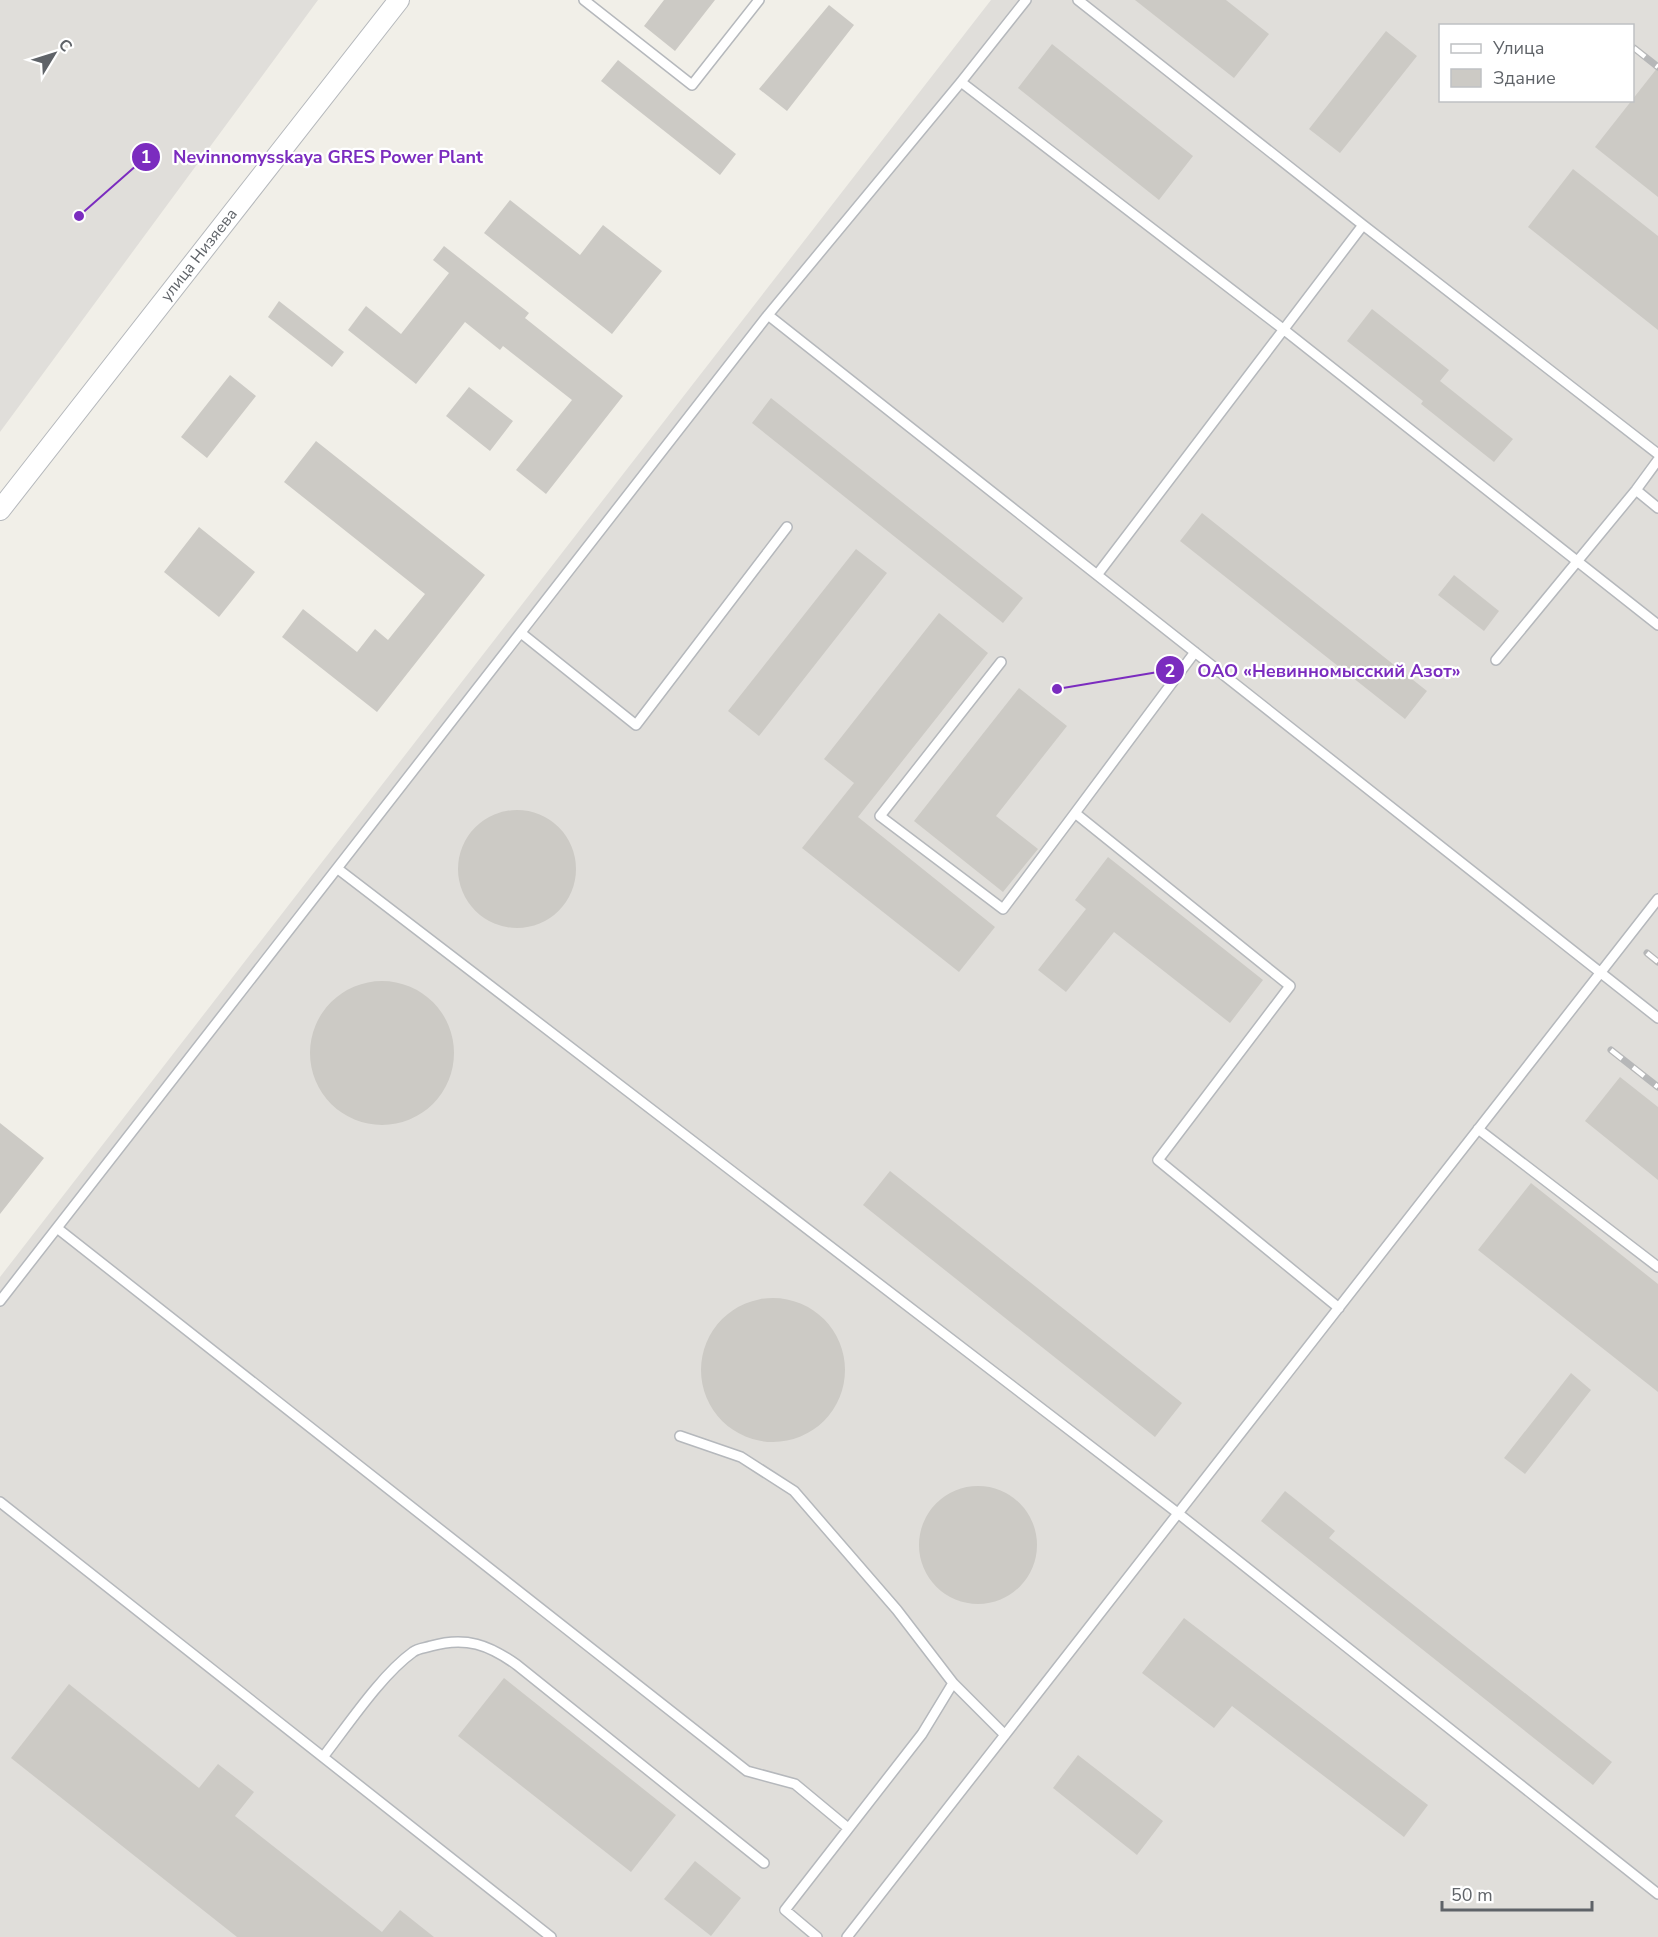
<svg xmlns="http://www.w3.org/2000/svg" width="1658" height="1937" viewBox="0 0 1658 1937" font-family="'Nunito Sans',sans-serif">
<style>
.industrial{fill:#e0deda;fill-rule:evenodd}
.building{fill:#cccac5}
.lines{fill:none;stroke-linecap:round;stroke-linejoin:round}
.service-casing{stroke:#b5b8bc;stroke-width:12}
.minor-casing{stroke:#b5b8bc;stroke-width:22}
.service{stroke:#fff;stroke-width:9}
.minor{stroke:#fff;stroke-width:20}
.rail-casing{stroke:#b6b7b8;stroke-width:7}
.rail{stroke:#fff;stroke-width:4.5;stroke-dasharray:14;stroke-linecap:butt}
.labels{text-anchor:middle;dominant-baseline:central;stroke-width:4.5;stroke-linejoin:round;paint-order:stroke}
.street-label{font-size:16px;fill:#5f6368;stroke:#fff}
.leader{fill:none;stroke:#7b2cbf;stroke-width:2}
.callout-dot{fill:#7b2cbf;stroke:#fff;stroke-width:2}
.mark-label{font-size:18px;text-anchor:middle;font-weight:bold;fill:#fff}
.callout-label{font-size:18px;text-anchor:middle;font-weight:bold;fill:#7b2cbf;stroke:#fff;stroke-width:4.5;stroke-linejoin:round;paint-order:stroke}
</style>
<rect width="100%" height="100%" fill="#f1efe8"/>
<path class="industrial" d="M 0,0 L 318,0 L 0,432 Z
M 991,0 L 1658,0 L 1658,1937 L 0,1937 L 0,1277 ZM 1440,26 L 1632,26 L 1632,100 L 1440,100 Z"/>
<path class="building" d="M 664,0 L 715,0 L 675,51 L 644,26 Z
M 1135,0 L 1226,0 L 1269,34 L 1234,78 Z
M 829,5 L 854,25 L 787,111 L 759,89 Z
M 1386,31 L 1417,56 L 1340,153 L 1309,129 Z
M 1052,44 L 1193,156 L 1159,200 L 1018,88 Z
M 618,60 L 736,154 L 720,175 L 601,81 Z
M 1658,67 L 1658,197 L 1595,147 Z
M 1573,169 L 1658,236 L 1658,330 L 1528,227 Z
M 510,200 L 580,255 L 603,225 L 662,271 L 612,334 L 484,233 Z
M 444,246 L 529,313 L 525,318 L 623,396 L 546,494 L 516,470 L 572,400 L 503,346 L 500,350 L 465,322 L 416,384 L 348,330 L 366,306 L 401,334 L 449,273 L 433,260 Z
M 279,301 L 344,352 L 332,367 L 268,317 Z
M 1372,309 L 1449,370 L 1440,381 L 1513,439 L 1494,462 L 1421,404 L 1423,401 L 1347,341 Z
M 230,375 L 256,396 L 207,458 L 181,437 Z
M 469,387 L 513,421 L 490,451 L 446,416 Z
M 771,398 L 1023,598 L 1003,623 L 752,423 Z
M 316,441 L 485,575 L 377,712 L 282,637 L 303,609 L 357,652 L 375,629 L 388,640 L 425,594 L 284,482 Z
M 1202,513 L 1427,691 L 1405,719 L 1180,541 Z
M 199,527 L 255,572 L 219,617 L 164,572 Z
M 856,549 L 887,573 L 759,736 L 728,711 Z
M 1454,575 L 1499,611 L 1484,631 L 1438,595 Z
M 939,613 L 988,653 L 858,817 L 995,927 L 959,972 L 802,848 L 854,783 L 824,759 Z
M 1019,688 L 1067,726 L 996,816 L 1038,849 L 1003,892 L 914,821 Z
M458 869a59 59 0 1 1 118 0a59 59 0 1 1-118 0Z
M 1108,857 L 1263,980 L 1230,1023 L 1114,932 L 1066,992 L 1038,970 L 1086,909 L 1075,900 Z
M310 1053a72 72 0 1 1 144 0a72 72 0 1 1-144 0Z
M 1620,1077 L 1658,1107 L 1658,1180 L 1585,1121 Z
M 0,1123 L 44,1158 L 0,1214 Z
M 890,1171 L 1182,1403 L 1155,1437 L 863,1205 Z
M 1531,1183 L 1658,1284 L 1658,1392 L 1478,1250 Z
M701 1370a72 72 0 1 1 144 0a72 72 0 1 1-144 0Z
M 1571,1373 L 1591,1390 L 1525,1474 L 1504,1458 Z
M919 1545a59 59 0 1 1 118 0a59 59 0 1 1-118 0Z
M 1285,1491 L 1335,1531 L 1329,1538 L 1612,1762 L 1593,1785 L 1261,1521 Z
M 1184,1618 L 1428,1805 L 1404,1837 L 1232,1706 L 1214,1728 L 1142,1673 Z
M 504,1678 L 676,1815 L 631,1872 L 458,1736 Z
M 69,1684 L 199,1788 L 218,1764 L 254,1792 L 235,1816 L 382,1932 L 400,1910 L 434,1937 L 237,1937 L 11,1758 Z
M 1078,1755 L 1163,1821 L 1137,1855 L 1053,1788 Z
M 695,1861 L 741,1898 L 711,1936 L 664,1899 Z"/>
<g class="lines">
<g class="service-casing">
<path id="service" d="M 584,0 L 692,85 L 759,0
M 1078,0 L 1363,225 L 1658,454
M 961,82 L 1283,329 L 1658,625
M 768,315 L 1658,1018
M 1636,490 L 1658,508
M 1097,575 L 1363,225
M 521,633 L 636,725 L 787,527
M 1195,652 L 1075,813 L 1290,986 L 1158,1160 L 1339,1308
M 1496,660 L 1636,490 L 1658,460
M 1001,662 L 880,816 L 1003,909 L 1075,813
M 338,869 L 1179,1514 L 1658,1894
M 1478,1129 L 1658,1267
M 57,1228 L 747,1771 L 795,1784 L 848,1828
M 0,1301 L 768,315 L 961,82 L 1026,0
M 680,1436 L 741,1457 L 794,1491 L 897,1610 L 953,1683 L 1005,1735
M 0,1502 L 551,1937
M 323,1757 C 348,1725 381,1675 413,1652 C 418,1648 425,1648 431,1646 C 466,1636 489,1645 517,1665 L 764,1863
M 817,1937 L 785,1910 L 922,1734 L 953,1683
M 847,1937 L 1658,899"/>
</g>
<g class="minor-casing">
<path id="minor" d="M 0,510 L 399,0"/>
</g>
<use href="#service" class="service"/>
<use href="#minor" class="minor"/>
<g class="rail-casing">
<path id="rail" d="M 1634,48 L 1658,67
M 1647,953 L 1658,962
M 1611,1050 L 1658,1087"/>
</g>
<use href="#rail" class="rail"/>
</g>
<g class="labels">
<g class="street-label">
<text transform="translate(199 255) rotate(-52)">улица Низяева</text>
</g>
</g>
<path class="leader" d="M79 216L146 157M1057 689L1170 670"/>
<g class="callout-dot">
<circle cx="79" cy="216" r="6"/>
<circle cx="1057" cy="689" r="6"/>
<circle cx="146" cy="157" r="15"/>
<circle cx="1170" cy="670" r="15"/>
</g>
<g class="mark-label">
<text x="146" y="163">1</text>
<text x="1170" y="677">2</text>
</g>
<g class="callout-label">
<text x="328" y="163">Nevinnomysskaya GRES Power Plant</text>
<text x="1329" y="677">ОАО «Невинномысский Азот»</text>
</g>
<rect x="1439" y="24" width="195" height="78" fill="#ffffff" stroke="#bfc1c3" stroke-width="1.5"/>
<rect x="1451" y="44" width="30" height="9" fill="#ffffff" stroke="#bfc1c3" stroke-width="1.5"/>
<text x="1493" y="54" font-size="18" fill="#5f6368">Улица</text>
<rect x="1451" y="69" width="30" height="18" fill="#cccac5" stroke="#bfc1c3" stroke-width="1.5"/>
<text x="1493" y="84" font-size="18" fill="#5f6368">Здание</text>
<g transform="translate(54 54) rotate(52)" stroke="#ffffff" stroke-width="4.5" paint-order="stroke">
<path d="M0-4.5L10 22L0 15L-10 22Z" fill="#5f6368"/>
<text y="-9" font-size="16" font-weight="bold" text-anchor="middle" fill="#5f6368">С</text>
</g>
<path d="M1442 1901v9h150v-9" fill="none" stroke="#5f6368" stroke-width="3"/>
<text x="1451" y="1901" font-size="18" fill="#5f6368" stroke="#ffffff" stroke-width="4.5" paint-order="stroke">50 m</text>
</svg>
